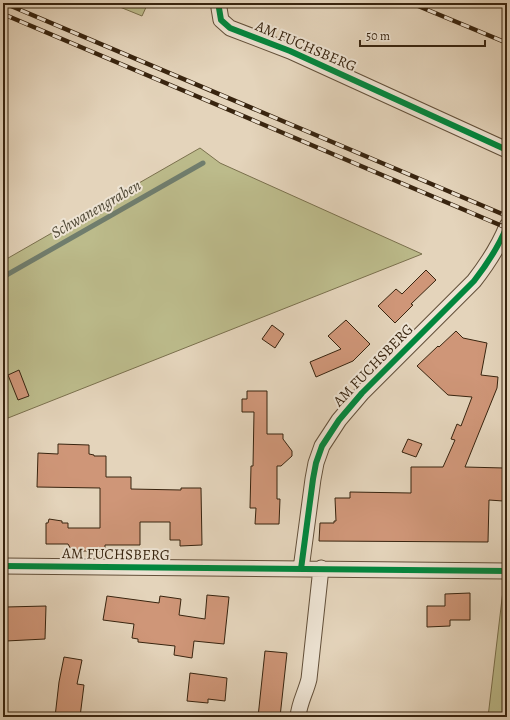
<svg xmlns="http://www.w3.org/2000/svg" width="510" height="720" viewBox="0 0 510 720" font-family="Alegreya,serif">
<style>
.green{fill:#bcbb8b;stroke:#7a704d}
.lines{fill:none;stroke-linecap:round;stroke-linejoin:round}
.stream{stroke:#707d6d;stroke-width:5}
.building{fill:#cf9678;stroke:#38240f}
.street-casing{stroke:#63503a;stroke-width:17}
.street{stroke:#ede3d3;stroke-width:15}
.rail-casing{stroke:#38240f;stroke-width:4.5}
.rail{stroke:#ede3d3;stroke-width:3;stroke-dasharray:9;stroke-linecap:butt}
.cycleway-casing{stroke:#ede3d3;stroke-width:8}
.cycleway{stroke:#00873e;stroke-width:6}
.labels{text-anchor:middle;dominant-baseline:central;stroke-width:4;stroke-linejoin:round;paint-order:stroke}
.street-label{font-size:15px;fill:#38240f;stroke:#ede3d3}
.water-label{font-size:16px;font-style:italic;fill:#504936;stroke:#ede3d3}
</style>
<rect width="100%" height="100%" fill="#e4d4bb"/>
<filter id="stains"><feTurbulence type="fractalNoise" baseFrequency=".005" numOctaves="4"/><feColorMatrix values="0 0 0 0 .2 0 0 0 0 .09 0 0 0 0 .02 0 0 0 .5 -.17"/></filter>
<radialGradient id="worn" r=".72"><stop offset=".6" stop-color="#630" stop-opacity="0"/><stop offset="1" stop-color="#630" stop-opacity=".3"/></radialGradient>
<path class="green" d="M 110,3 L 148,3 L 142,16 Z
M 200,148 L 220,163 L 422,254 L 3,420 L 3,261 Z
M 504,582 L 507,582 L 507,717 L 488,717 Z"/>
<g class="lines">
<path class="stream" d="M 3,277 L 203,163"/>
</g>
<path class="building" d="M 426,270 L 436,280 L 411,304 L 413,305 L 395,323 L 378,306 L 396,289 L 402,294 Z
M 346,320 L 370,344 L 353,361 L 316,377 L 310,362 L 341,349 L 328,336 Z
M 272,325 L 284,334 L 275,348 L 262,339 Z
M 456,331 L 463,338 L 487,343 L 481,375 L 498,377 L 497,388 L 465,467 L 504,468 L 503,501 L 489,500 L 488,542 L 319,541 L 320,523 L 334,523 L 334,521 L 336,521 L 335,498 L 350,498 L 350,492 L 411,493 L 411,467 L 443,467 L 455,440 L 451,439 L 457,424 L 461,426 L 472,397 L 448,395 L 417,366 L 438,346 L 439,347 Z
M 19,370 L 29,396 L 18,400 L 8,375 Z
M 247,391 L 267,391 L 267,434 L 283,434 L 283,439 L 292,451 L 292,456 L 281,466 L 277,466 L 277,499 L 280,499 L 279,524 L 255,524 L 256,508 L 250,508 L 251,466 L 253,466 L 254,412 L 242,412 L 242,399 L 247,399 Z
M 408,439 L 422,444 L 416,457 L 402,452 Z
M 58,444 L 89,445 L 89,454 L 94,455 L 94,456 L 106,456 L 106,477 L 131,477 L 131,489 L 181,490 L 181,488 L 201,488 L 202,545 L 180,546 L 180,540 L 170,540 L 170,522 L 140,522 L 140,545 L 105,545 L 105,551 L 72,551 L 68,544 L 46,544 L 46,523 L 48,523 L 49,519 L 62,521 L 62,523 L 68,523 L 68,528 L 100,528 L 100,488 L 37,487 L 38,453 L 58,454 Z
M 470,593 L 470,620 L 450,620 L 450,626 L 427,627 L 427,606 L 445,606 L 445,594 Z
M 207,595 L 229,597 L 224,644 L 194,641 L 192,658 L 174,655 L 175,646 L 138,642 L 138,639 L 132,638 L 134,624 L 103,620 L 107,596 L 159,603 L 160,596 L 181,599 L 179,615 L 205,619 Z
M 46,606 L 45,639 L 6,641 L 6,607 Z
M 265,651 L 287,653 L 280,717 L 258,717 Z
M 64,657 L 82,660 L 77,684 L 84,685 L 80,717 L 55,717 L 59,682 Z
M 190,673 L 227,678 L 225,701 L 208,699 L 208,703 L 187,701 Z"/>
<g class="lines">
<g class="street-casing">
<path id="street" d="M 220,3 L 219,8 L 221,20 L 230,28 L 290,51 L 507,150
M 3,566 L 507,571
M 301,569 L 313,479 L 316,463 L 322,446 L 339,420 L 362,393 L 474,281 C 488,263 499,246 507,226
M 298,717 C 299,703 306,692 309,679 L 321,568"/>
</g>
<use href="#street" class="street"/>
<g class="rail-casing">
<path id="rail" d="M 4,3 L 507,216
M 411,3 L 507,43
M 3,14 L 507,228"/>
</g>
<use href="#rail" class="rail"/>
<g class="cycleway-casing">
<path id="cycleway" d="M 220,3 L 219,8 L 221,20 L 230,28 L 290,51 L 507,150
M 3,566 L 507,571
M 301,569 L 313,479 L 316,463 L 322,446 L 339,420 L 362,393 L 474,281 C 488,263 499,246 507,226"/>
</g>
<use href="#cycleway" class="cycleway"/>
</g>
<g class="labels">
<g class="street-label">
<text transform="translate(306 46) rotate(23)">AM FUCHSBERG</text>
<text transform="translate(373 365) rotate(-46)">AM FUCHSBERG</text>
<text transform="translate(116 554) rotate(1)">AM FUCHSBERG</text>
</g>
<g class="water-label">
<text transform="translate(96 209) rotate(-30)">Schwanengraben</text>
</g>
</g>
<rect width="510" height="720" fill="none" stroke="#e4d4bb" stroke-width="16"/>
<rect x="4" y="4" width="502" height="712" fill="none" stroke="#38240f" stroke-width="2"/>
<rect x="8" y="8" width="494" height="704" fill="none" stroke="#38240f"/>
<path d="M360 40v6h125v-6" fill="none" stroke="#38240f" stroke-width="2"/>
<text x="366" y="40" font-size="12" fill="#38240f" stroke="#ede3d3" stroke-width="3" paint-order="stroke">50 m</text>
<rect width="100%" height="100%" filter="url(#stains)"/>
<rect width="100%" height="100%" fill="url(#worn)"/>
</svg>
